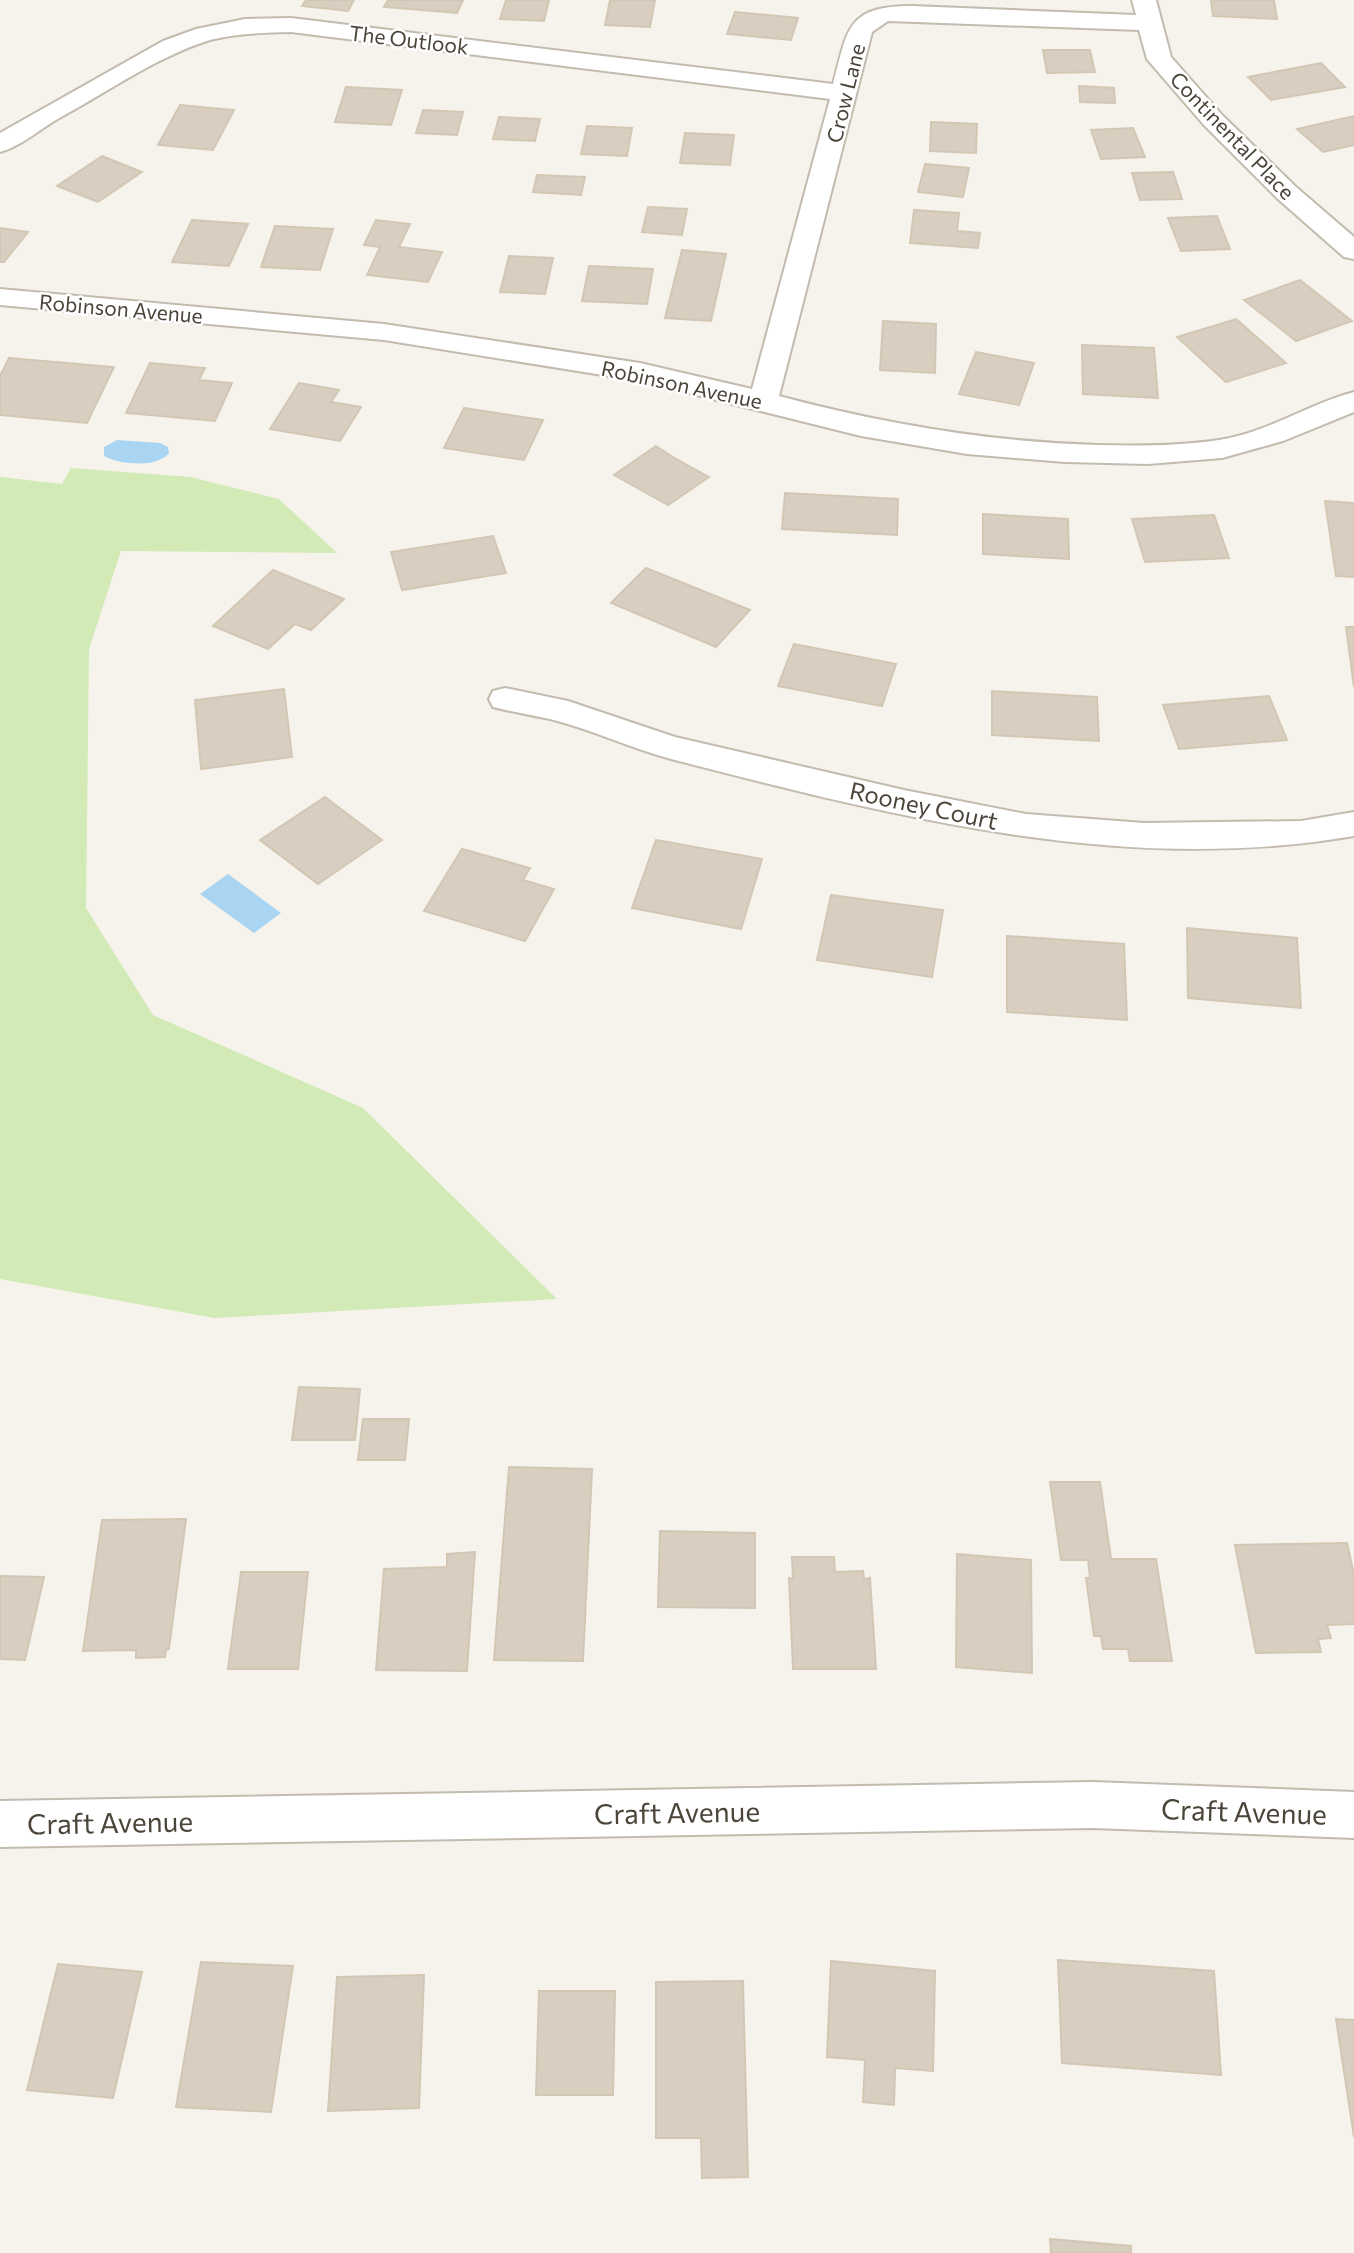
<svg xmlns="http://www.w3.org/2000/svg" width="1354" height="2253" viewBox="0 0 1354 2253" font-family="Commissioner,sans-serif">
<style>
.green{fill:#d2eab5}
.water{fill:#a9d4f2}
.building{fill:#d8cfc1;stroke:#d3c7b4;stroke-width:2}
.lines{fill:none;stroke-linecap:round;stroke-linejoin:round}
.minor-casing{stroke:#c2bbae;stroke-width:4}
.minor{fill:#fff;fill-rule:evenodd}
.labels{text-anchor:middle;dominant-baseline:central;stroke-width:5;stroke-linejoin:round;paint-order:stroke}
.far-street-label{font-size:21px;fill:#4b4439;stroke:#fff}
.street-label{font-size:24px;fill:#4b4439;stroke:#fff}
.near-street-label{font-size:28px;fill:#4b4439;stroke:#fff}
</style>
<rect width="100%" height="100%" fill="#f6f3ec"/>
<path class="green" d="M 71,468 L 190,477 L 279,499 L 337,553 L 121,551 L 89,649 L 86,908 L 153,1015 L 363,1108 L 557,1299 L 214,1318 L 0,1279 L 0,477 L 62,484 Z"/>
<path class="water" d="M 117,440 L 160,443 L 168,447 L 169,453 C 158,468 120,465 104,456 L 104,447 Z
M 228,874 L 281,913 L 254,933 L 200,894 Z"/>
<path class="building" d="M 306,0 L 354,0 L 348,11 L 302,6 Z
M 388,0 L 463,0 L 457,13 L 384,7 Z
M 506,0 L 549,0 L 544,21 L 500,19 Z
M 610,0 L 655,0 L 650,27 L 605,25 Z
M 1211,0 L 1274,0 L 1277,19 L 1213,16 Z
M 735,12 L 798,18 L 791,40 L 727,34 Z
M 1043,50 L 1090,50 L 1095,72 L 1047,73 Z
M 1321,63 L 1345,87 L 1271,100 L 1248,77 Z
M 1079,86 L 1114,88 L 1115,103 L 1080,102 Z
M 346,87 L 402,90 L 391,125 L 335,122 Z
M 180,105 L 234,110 L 213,150 L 158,145 Z
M 423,110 L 463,112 L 457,135 L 416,133 Z
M 1354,116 L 1354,145 L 1323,152 L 1297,129 Z
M 499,117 L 540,119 L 535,141 L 493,139 Z
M 931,122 L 977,124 L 976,153 L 930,151 Z
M 587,126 L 632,128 L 627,156 L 581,154 Z
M 1133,128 L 1145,157 L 1101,159 L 1091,130 Z
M 685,133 L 734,135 L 730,165 L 680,163 Z
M 102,156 L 142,172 L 98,202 L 57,186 Z
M 925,164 L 969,168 L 963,197 L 918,192 Z
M 1173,172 L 1182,199 L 1140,200 L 1132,173 Z
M 537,175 L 585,177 L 581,195 L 533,192 Z
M 648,207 L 687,209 L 682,235 L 642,232 Z
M 914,210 L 959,213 L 957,231 L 980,233 L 978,248 L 910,243 Z
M 1217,216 L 1230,249 L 1181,251 L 1168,218 Z
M 192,220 L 248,224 L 229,266 L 172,262 Z
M 376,220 L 410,224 L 399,247 L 442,252 L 428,282 L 367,275 L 380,247 L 364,245 Z
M 275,226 L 333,229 L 320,270 L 261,267 Z
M 0,228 L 28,232 L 4,262 L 0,262 Z
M 682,250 L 726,254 L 711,321 L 665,318 Z
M 509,256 L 553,258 L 545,294 L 500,292 Z
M 589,266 L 653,269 L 647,304 L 582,301 Z
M 1300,280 L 1352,321 L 1296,341 L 1244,300 Z
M 1236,319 L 1286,363 L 1226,382 L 1177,337 Z
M 883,321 L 936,324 L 935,373 L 880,370 Z
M 1082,345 L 1154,348 L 1158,398 L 1083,394 Z
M 976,352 L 1034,363 L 1019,405 L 959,394 Z
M 9,358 L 114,367 L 87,423 L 0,415 L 0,376 Z
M 150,363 L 205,368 L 199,380 L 232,383 L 215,421 L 126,413 Z
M 299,383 L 339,390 L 331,402 L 361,407 L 340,441 L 270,429 Z
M 464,408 L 543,420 L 524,460 L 444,448 Z
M 656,446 L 676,459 L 709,477 L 668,505 L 614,475 Z
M 785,493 L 898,499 L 897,535 L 782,529 Z
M 1325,501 L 1354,503 L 1354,577 L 1336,576 Z
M 983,514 L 1068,519 L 1069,559 L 983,554 Z
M 1214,515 L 1229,558 L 1145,562 L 1132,519 Z
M 493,536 L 506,573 L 402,590 L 391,552 Z
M 646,568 L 750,610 L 716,647 L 611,603 Z
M 273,570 L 344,599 L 311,630 L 295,624 L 268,649 L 213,626 Z
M 1346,627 L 1354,627 L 1354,687 Z
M 794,644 L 896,664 L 882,706 L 778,686 Z
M 284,689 L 292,757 L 201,769 L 195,700 Z
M 992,691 L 1097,697 L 1099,741 L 992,735 Z
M 1269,696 L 1287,740 L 1179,749 L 1163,705 Z
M 325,797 L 382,840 L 318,884 L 260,840 Z
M 656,840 L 762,859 L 741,929 L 632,908 Z
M 462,849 L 530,868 L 523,880 L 554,889 L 525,941 L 424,911 Z
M 831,895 L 943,910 L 932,977 L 817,960 Z
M 1187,928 L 1297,938 L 1301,1008 L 1188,998 Z
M 1007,936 L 1124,944 L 1127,1020 L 1007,1012 Z
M 299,1387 L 360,1389 L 355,1440 L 292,1440 Z
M 363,1419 L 409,1419 L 405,1460 L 358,1460 Z
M 509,1467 L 592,1469 L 583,1661 L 494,1660 Z
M 1050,1482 L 1100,1482 L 1111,1559 L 1156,1559 L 1172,1661 L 1130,1661 L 1128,1649 L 1103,1649 L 1101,1636 L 1094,1636 L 1086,1578 L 1090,1578 L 1088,1560 L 1061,1560 Z
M 186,1519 L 169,1649 L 166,1650 L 165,1657 L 136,1658 L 136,1650 L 83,1651 L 102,1520 Z
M 660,1531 L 755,1533 L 755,1608 L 658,1607 Z
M 1347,1543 L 1354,1575 L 1354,1624 L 1327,1625 L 1331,1638 L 1318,1639 L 1321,1652 L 1256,1653 L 1235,1545 Z
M 475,1552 L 467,1671 L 376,1670 L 384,1569 L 447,1567 L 447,1554 Z
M 957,1554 L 1031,1560 L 1032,1673 L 956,1667 Z
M 792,1557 L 834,1557 L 835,1572 L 863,1571 L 864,1579 L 870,1578 L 876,1669 L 793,1669 L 789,1578 L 793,1579 Z
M 241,1572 L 308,1572 L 298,1669 L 228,1669 Z
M 0,1576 L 44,1577 L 25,1660 L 0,1659 Z
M 1058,1960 L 1214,1971 L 1221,2075 L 1062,2063 Z
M 831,1961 L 935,1971 L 933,2071 L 895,2068 L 894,2105 L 863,2102 L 865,2060 L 827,2057 Z
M 201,1962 L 293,1966 L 271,2112 L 176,2107 Z
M 58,1964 L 142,1972 L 113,2098 L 27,2090 Z
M 424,1975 L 419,2108 L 328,2111 L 337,1977 Z
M 743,1981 L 748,2177 L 702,2178 L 701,2138 L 656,2138 L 656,1982 Z
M 539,1991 L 615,1991 L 613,2095 L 536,2095 Z
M 1336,2019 L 1354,2020 L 1354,2137 Z
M 1050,2239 L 1131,2246 L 1131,2253 L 1051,2253 Z"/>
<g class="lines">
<g class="minor-casing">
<path id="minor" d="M 1132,0 L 1156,0 L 1171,57 L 1222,115 L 1296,187 L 1354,237 L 1354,259 L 1344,257 L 1278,199 L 1204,125 L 1147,59 L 1139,30 L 888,21 L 872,32 L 779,396 C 884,424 989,442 1098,445 C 1138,446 1179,446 1219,440 C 1267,433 1308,404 1354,392 L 1354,412 L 1283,441 L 1222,458 L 1148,464 L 1065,462 L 967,454 L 861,436 L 640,381 L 384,340 L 0,305 L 0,289 L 384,324 L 640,363 L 752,389 L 830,99 L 291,32 C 264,33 237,33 210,40 C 158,56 109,91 61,117 C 41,128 22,146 0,152 L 0,133 L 163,41 L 196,29 L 245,19 L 291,18 L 833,84 C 848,29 846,6 912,6 L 1136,15 Z
M 505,688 L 568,701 L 675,737 L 904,790 L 1026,814 L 1144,823 L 1301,821 L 1354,812 L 1354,836 C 1124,876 892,816 671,759 C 630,748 591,729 550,719 C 531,715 512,712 493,707 L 489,699 L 493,691 Z
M 1093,1782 L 1354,1792 L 1354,1838 L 1093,1828 L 0,1847 L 0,1801 Z"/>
</g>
<use href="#minor" class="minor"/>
</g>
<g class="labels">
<g class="far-street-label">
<text transform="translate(409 39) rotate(7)">The Outlook</text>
<text transform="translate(845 93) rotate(-76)">Crow Lane</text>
<text transform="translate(1233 135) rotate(46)">Continental Place</text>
<text transform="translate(121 308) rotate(5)">Robinson Avenue</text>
<text transform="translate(682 384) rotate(12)">Robinson Avenue</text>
</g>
<g class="street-label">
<text transform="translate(924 805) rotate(12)">Rooney Court</text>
</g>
<g class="near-street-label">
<text transform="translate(1244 1811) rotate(2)">Craft Avenue</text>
<text transform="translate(677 1812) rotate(-1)">Craft Avenue</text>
<text transform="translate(110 1822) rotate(-1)">Craft Avenue</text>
</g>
</g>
</svg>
